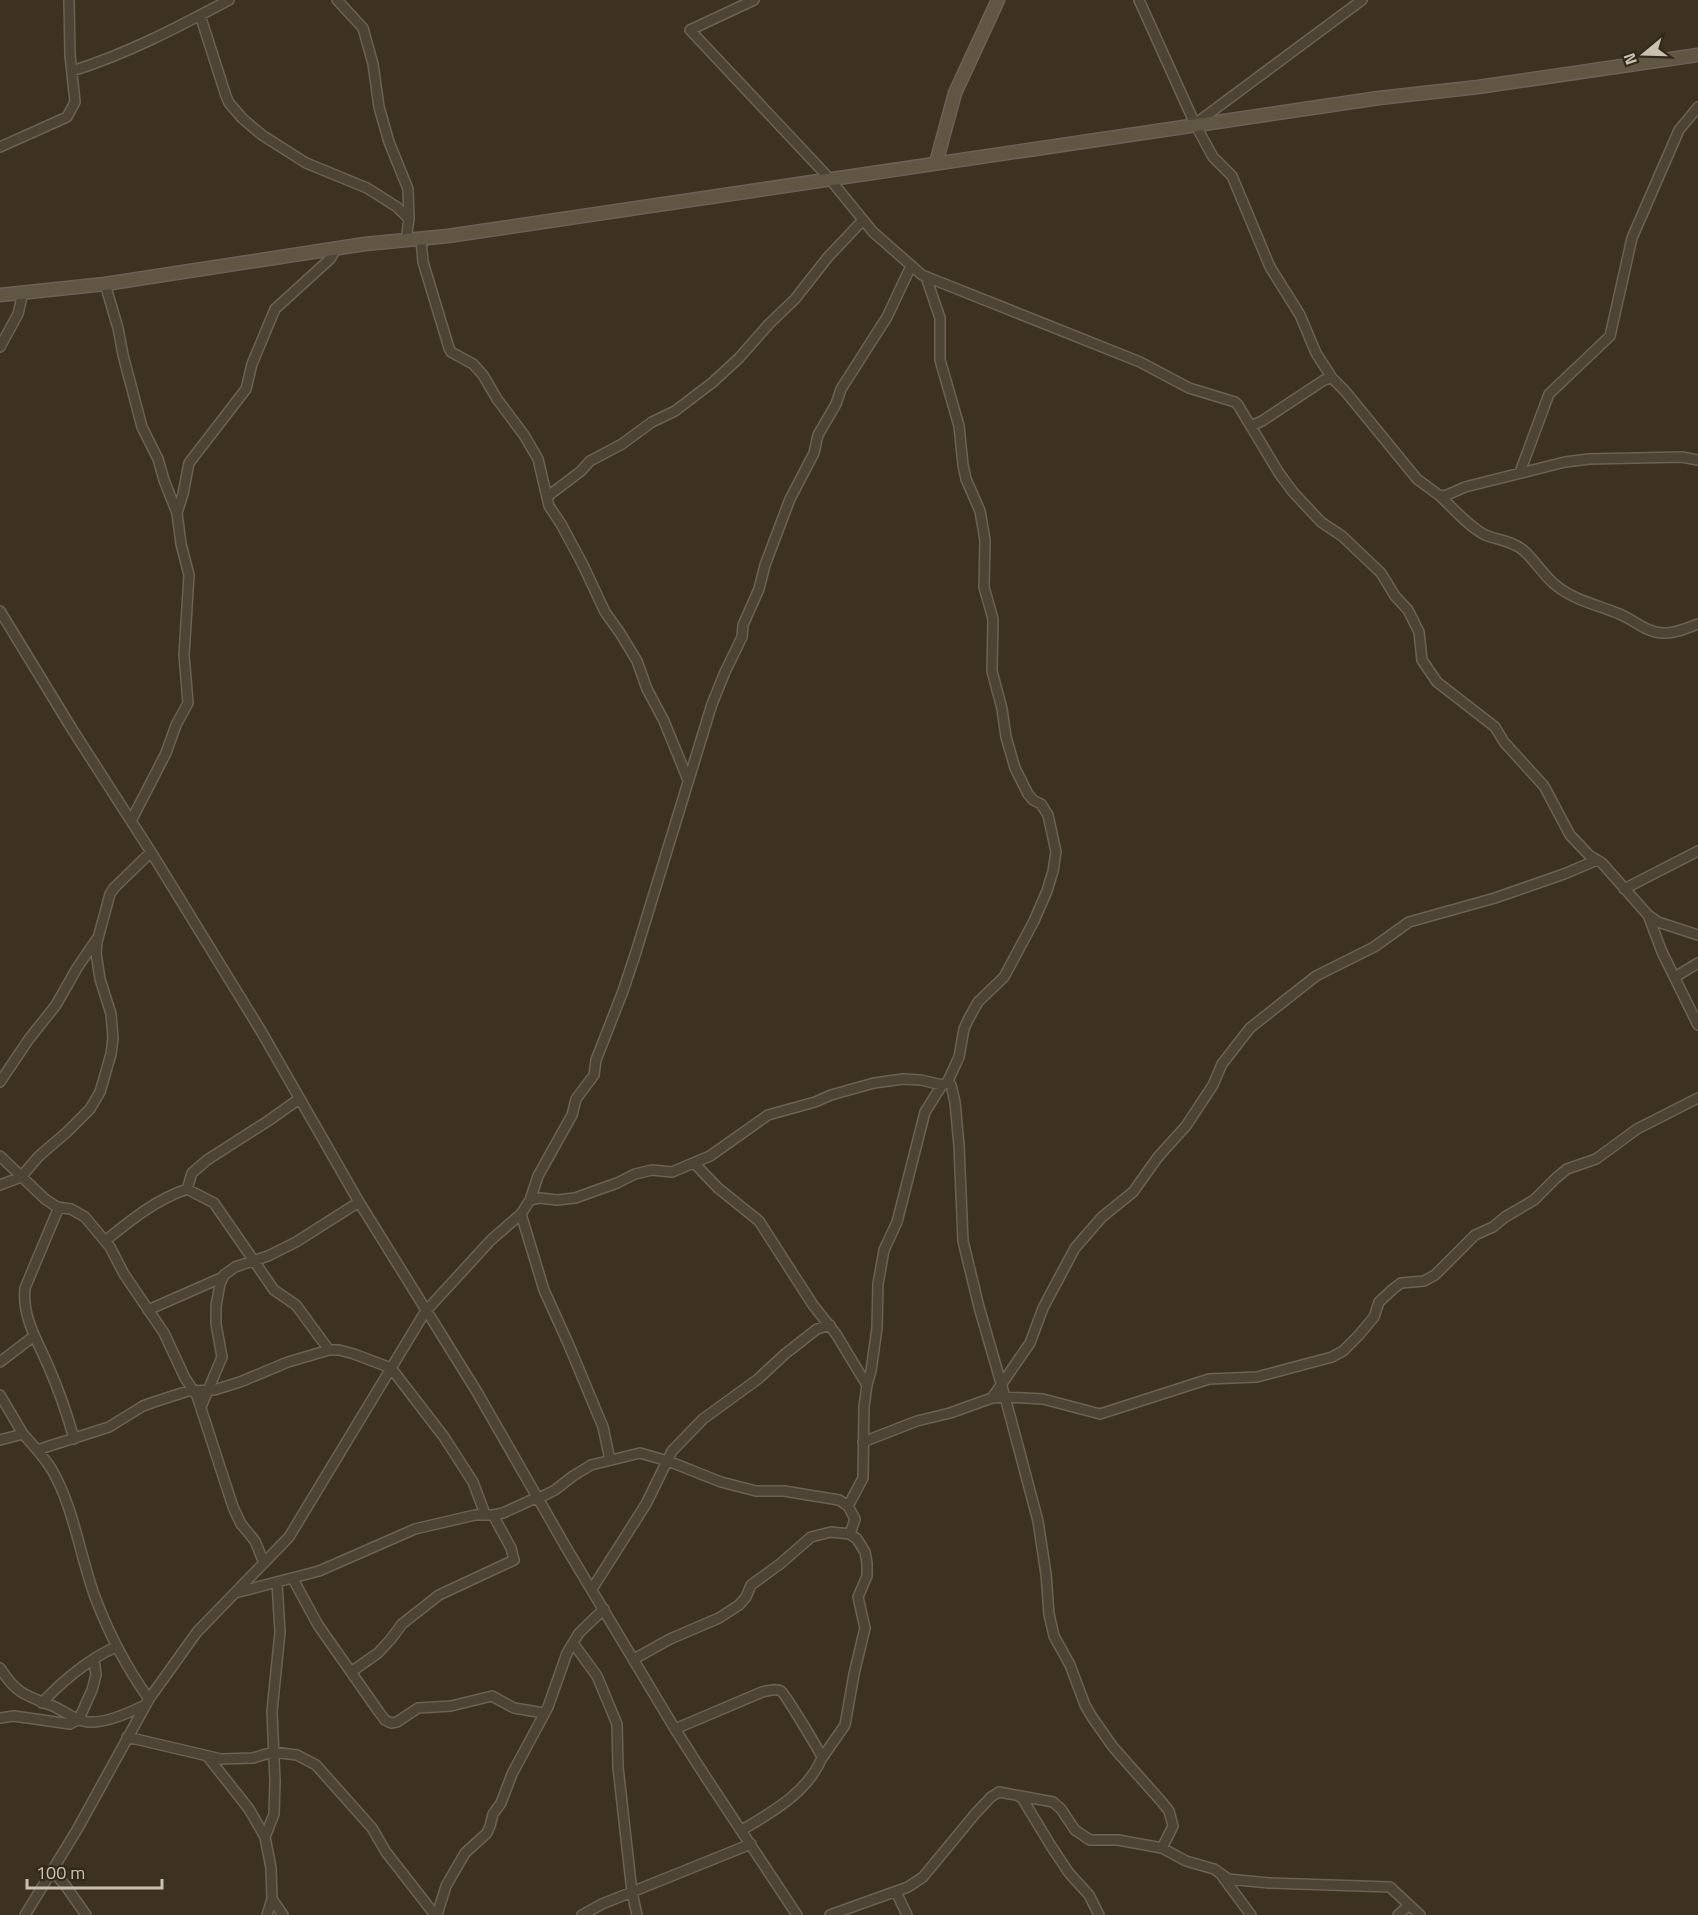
<svg xmlns="http://www.w3.org/2000/svg" width="1698" height="1915" viewBox="0 0 1698 1915" font-family="'Titillium Web',sans-serif">
<style>
.lines{fill:none;stroke-linecap:round;stroke-linejoin:round}
.street-casing{stroke:#6b6254;stroke-width:12}
.secondary-casing{stroke:#6b6254;stroke-width:15}
.street{stroke:#4d4436;stroke-width:9}
.secondary{stroke:#615644;stroke-width:12}
</style>
<rect width="100%" height="100%" fill="#3d3222"/>
<g class="lines">
<g class="street-casing">
<path id="street" d="M 337,0 L 363,28 L 373,64 L 379,107 L 389,142 L 408,189 L 409,219 L 406,240
M 754,0 L 690,30 L 829,178 L 873,232 L 922,275 L 1140,362 L 1189,388 L 1235,402 L 1238,405 L 1279,473 L 1293,492 L 1321,522 L 1342,536 L 1381,573 L 1395,596 L 1408,610 L 1419,632 L 1422,660 L 1437,682 L 1495,727 L 1504,742 L 1544,786 L 1570,835 L 1589,855 L 1602,863 L 1648,915 L 1662,952 L 1698,1025
M 1139,0 L 1195,124 L 1213,157 L 1232,176 L 1270,267 L 1300,315 L 1316,353 L 1332,378
M 200,15 L 226,96 L 229,103 L 243,119 L 262,135 L 306,163 L 367,188 L 397,207 L 409,219
M 72,71 C 127,54 178,27 229,0
M 1195,124 L 1362,0
M 0,147 L 67,117 L 75,102 L 70,55 L 69,0
M 421,239 L 423,262 L 449,348 L 451,352 L 473,364 L 483,375 L 497,399 L 524,435 L 538,459 L 549,506 L 561,524 L 583,565 L 605,612 L 620,633 L 637,661 L 647,689 L 664,721 L 688,780
M 926,277 L 940,318 L 940,360 L 959,426 L 963,465 L 966,479 L 980,511 L 985,540 L 984,587 L 993,619 L 992,671 L 1002,709 L 1006,737 L 1015,768 L 1028,794 L 1033,800 L 1041,804 L 1048,815 L 1056,852 L 1053,871 L 1047,891 L 1034,921 L 1004,977 L 978,1002 L 968,1020 L 964,1029 L 959,1057 L 947,1083
M 105,284 L 118,328 L 123,355 L 142,427 L 158,459 L 164,480 L 177,513 L 181,544 L 189,575 L 184,655 L 188,703 L 176,725 L 166,753 L 131,821
M 0,347 L 18,314 L 23,292
M 1251,426 L 1262,421 L 1324,380 L 1332,378 L 1345,391 L 1417,479 L 1440,496 L 1447,495 L 1465,487 L 1565,462 L 1589,459 L 1682,457 L 1698,460
M 1520,472 L 1549,394 L 1610,336 L 1632,238 L 1679,130 L 1698,107
M 548,496 L 581,471 L 590,461 L 622,444 L 652,422 L 675,411 L 713,382 L 739,358 L 769,324 L 795,299 L 828,257 L 863,220
M 1440,496 C 1454,509 1468,526 1485,535 C 1498,540 1512,541 1523,550 C 1536,561 1544,577 1558,587 C 1575,600 1597,605 1617,613 C 1632,618 1646,633 1663,633 C 1674,634 1687,628 1698,624
M 177,513 L 183,494 L 189,463 L 246,389 L 252,364 L 275,309 L 330,259 L 336,249
M 0,611 L 72,729 L 151,852 L 261,1031 L 359,1202 L 477,1392 L 567,1549 L 675,1729 L 705,1776 L 797,1915
M 1624,889 L 1698,851
M 1648,915 L 1658,922 L 1698,935
M 1675,977 L 1698,963
M 0,1082 L 29,1039 L 56,1005 L 77,968 L 96,940
M 947,1083 L 951,1085 L 955,1102 L 959,1146 L 963,1241 L 979,1307 L 1005,1397 L 1043,1399 L 1100,1414 L 1209,1379 L 1257,1377 L 1332,1357 L 1343,1351 L 1359,1335 L 1374,1317 L 1379,1302 L 1393,1289 L 1401,1283 L 1424,1281 L 1435,1275 L 1475,1235 L 1493,1227 L 1505,1217 L 1534,1200 L 1556,1178 L 1567,1169 L 1596,1159 L 1637,1129 L 1698,1098
M 0,1156 L 45,1199 L 57,1207 L 71,1209 L 85,1217 L 110,1247 L 124,1274 L 164,1333 L 185,1378 L 197,1396 L 233,1507 L 241,1524 L 255,1541 L 264,1563
M 694,1163 L 718,1188 L 759,1221 L 813,1305 L 836,1334 L 865,1382 L 867,1385 L 864,1407 L 863,1478 L 848,1506
M 0,1185 L 21,1177 L 39,1156 L 67,1132 L 90,1109 L 100,1092 L 111,1054 L 113,1038 L 111,1014 L 100,979 L 96,953 L 97,942 L 110,894 L 114,888 L 151,852
M 187,1189 L 192,1173 L 207,1160 L 268,1121 L 299,1099
M 530,1200 L 540,1198 L 557,1200 L 575,1198 L 617,1183 L 635,1174 L 652,1170 L 672,1172 L 710,1156 L 768,1115 L 815,1102 L 831,1095 L 874,1083 L 903,1079 L 921,1080 L 942,1085 L 947,1083
M 59,1207 L 25,1288 C 22,1316 36,1338 47,1363 C 58,1388 67,1413 74,1439
M 521,1214 L 544,1290 L 568,1343 L 603,1427 L 610,1460
M 105,1241 C 131,1220 155,1200 187,1189 L 214,1203 L 274,1290 L 296,1305 L 329,1350
M 148,1310 L 223,1277
M 0,1362 L 34,1336
M 867,1385 L 871,1371 L 877,1328 L 878,1284 L 884,1250 L 897,1222 L 925,1112 L 942,1085
M 0,1395 L 23,1434
M 992,1398 L 1030,1343 L 1043,1308 L 1075,1248 L 1102,1217 L 1133,1192 L 1158,1157 L 1186,1126 L 1213,1085 L 1222,1064 L 1250,1028 L 1316,976 L 1374,947 L 1409,922 L 1495,898 L 1564,874 L 1597,860
M 201,1407 L 222,1357 L 216,1324 L 216,1306 L 220,1284 L 224,1275 L 235,1267 L 268,1256 L 296,1242 L 359,1202
M 0,1440 L 23,1434 C 33,1445 44,1457 52,1470 C 74,1508 80,1556 95,1597 C 109,1634 126,1667 149,1699
M 863,1442 L 917,1421 L 950,1413 L 992,1398 L 1005,1397 L 1038,1521 L 1046,1574 L 1049,1614 L 1054,1636 L 1070,1665 L 1085,1705 L 1092,1717 L 1113,1747 L 1161,1801 L 1169,1811 L 1173,1826 L 1162,1848
M 37,1450 L 109,1427 L 143,1406 L 154,1402 L 188,1391 L 214,1390 L 240,1382 L 288,1362 L 329,1350 L 339,1350 L 354,1354 L 391,1368 L 444,1437 L 473,1482 L 485,1514
M 539,1498 L 555,1490 L 573,1476 L 591,1465 L 640,1453 L 668,1461 L 721,1482 L 756,1491 L 784,1491 L 839,1500 L 848,1506 L 855,1519 L 850,1534
M 293,1579 L 318,1625 L 379,1712 L 385,1720 L 391,1723 L 397,1722 L 418,1708 L 451,1706 L 492,1696 L 514,1708 L 544,1713
M 592,1589 L 646,1504 L 672,1451 L 703,1419 L 758,1379 L 785,1354 L 817,1329 L 830,1325
M 235,1593 L 319,1571 L 415,1529 L 475,1515 L 493,1515 L 503,1513 L 538,1497
M 573,1643 L 597,1676 L 617,1724 L 618,1767 L 632,1892 L 637,1915
M 634,1659 L 670,1639 L 719,1618 L 739,1605 L 746,1597 L 751,1585 L 780,1564 L 811,1537 L 831,1532 L 850,1534 L 857,1539 L 865,1552 L 867,1563 L 867,1576 L 858,1597 L 865,1628 L 854,1674 L 845,1725 L 822,1758
M 0,1668 C 15,1692 24,1695 50,1705 C 62,1709 71,1718 83,1721 C 101,1726 129,1713 145,1705
M 351,1672 L 378,1653 L 391,1639 L 402,1624 L 439,1595 L 514,1560 L 511,1548 L 493,1515
M 42,1703 C 61,1682 90,1658 116,1647
M 0,1718 L 14,1716 L 70,1724 L 79,1719 L 92,1690 L 96,1675 L 94,1659
M 675,1729 L 762,1692 C 768,1691 776,1688 781,1691 C 785,1694 821,1753 822,1758 C 807,1793 772,1812 742,1830
M 127,1737 L 221,1759 L 253,1758 L 273,1752 L 297,1755 L 316,1765 L 372,1828 L 386,1852 L 435,1915
M 208,1757 L 249,1809 L 265,1837
M 1018,1796 L 1022,1798 L 1051,1846 L 1069,1873 L 1089,1895 L 1099,1915
M 52,1871 L 65,1885 L 86,1915
M 1222,1876 L 1251,1915
M 896,1892 L 907,1915
M 272,1899 L 283,1915
M 25,1915 L 78,1828 L 149,1699 L 197,1632 L 289,1537 L 425,1312 L 491,1240 L 521,1214 L 530,1200 L 538,1176 L 572,1115 L 576,1099 L 594,1075 L 596,1060 L 623,991 L 636,952 L 712,704 L 725,672 L 742,637 L 743,625 L 759,589 L 765,565 L 790,499 L 814,453 L 818,435 L 836,404 L 841,389 L 887,317 L 911,266
M 267,1915 L 272,1899 L 271,1868 L 265,1837 L 274,1814 L 275,1781 L 272,1711 L 280,1632 L 277,1583
M 437,1915 L 446,1886 L 465,1853 L 487,1833 L 490,1826 L 493,1814 L 501,1803 L 512,1774 L 548,1707 L 567,1653 L 579,1633 L 604,1609
M 582,1915 L 602,1904 L 751,1844
M 830,1915 L 908,1887 L 923,1877 L 975,1814 L 991,1797 L 999,1792 L 1053,1802 L 1061,1809 L 1075,1830 L 1090,1840 L 1118,1840 L 1162,1848 L 1186,1861 L 1214,1869 L 1228,1879 L 1269,1883 L 1390,1887 L 1420,1915
M 1398,1915 L 1408,1906"/>
</g>
<g class="secondary-casing">
<path id="secondary" d="M 936,163 L 955,93 L 998,0
M 0,295 L 105,284 L 365,244 L 448,236 L 1379,98 L 1478,87 L 1698,55"/>
</g>
<use href="#street" class="street"/>
<use href="#secondary" class="secondary"/>
</g>
<g transform="translate(1644 54) rotate(251)" stroke="#32291b" stroke-width="4.5" paint-order="stroke">
<path d="M0-4.5L10 22L0 15L-10 22Z" fill="#c9c0b2"/>
<text y="-9" font-size="16" font-weight="bold" text-anchor="middle" fill="#c9c0b2">N</text>
</g>
<path d="M27 1879v9h135v-9" fill="none" stroke="#c9c0b2" stroke-width="3"/>
<text x="36" y="1879" font-size="18" fill="#c9c0b2" stroke="#32291b" stroke-width="4.5" paint-order="stroke">100 m</text>
</svg>
